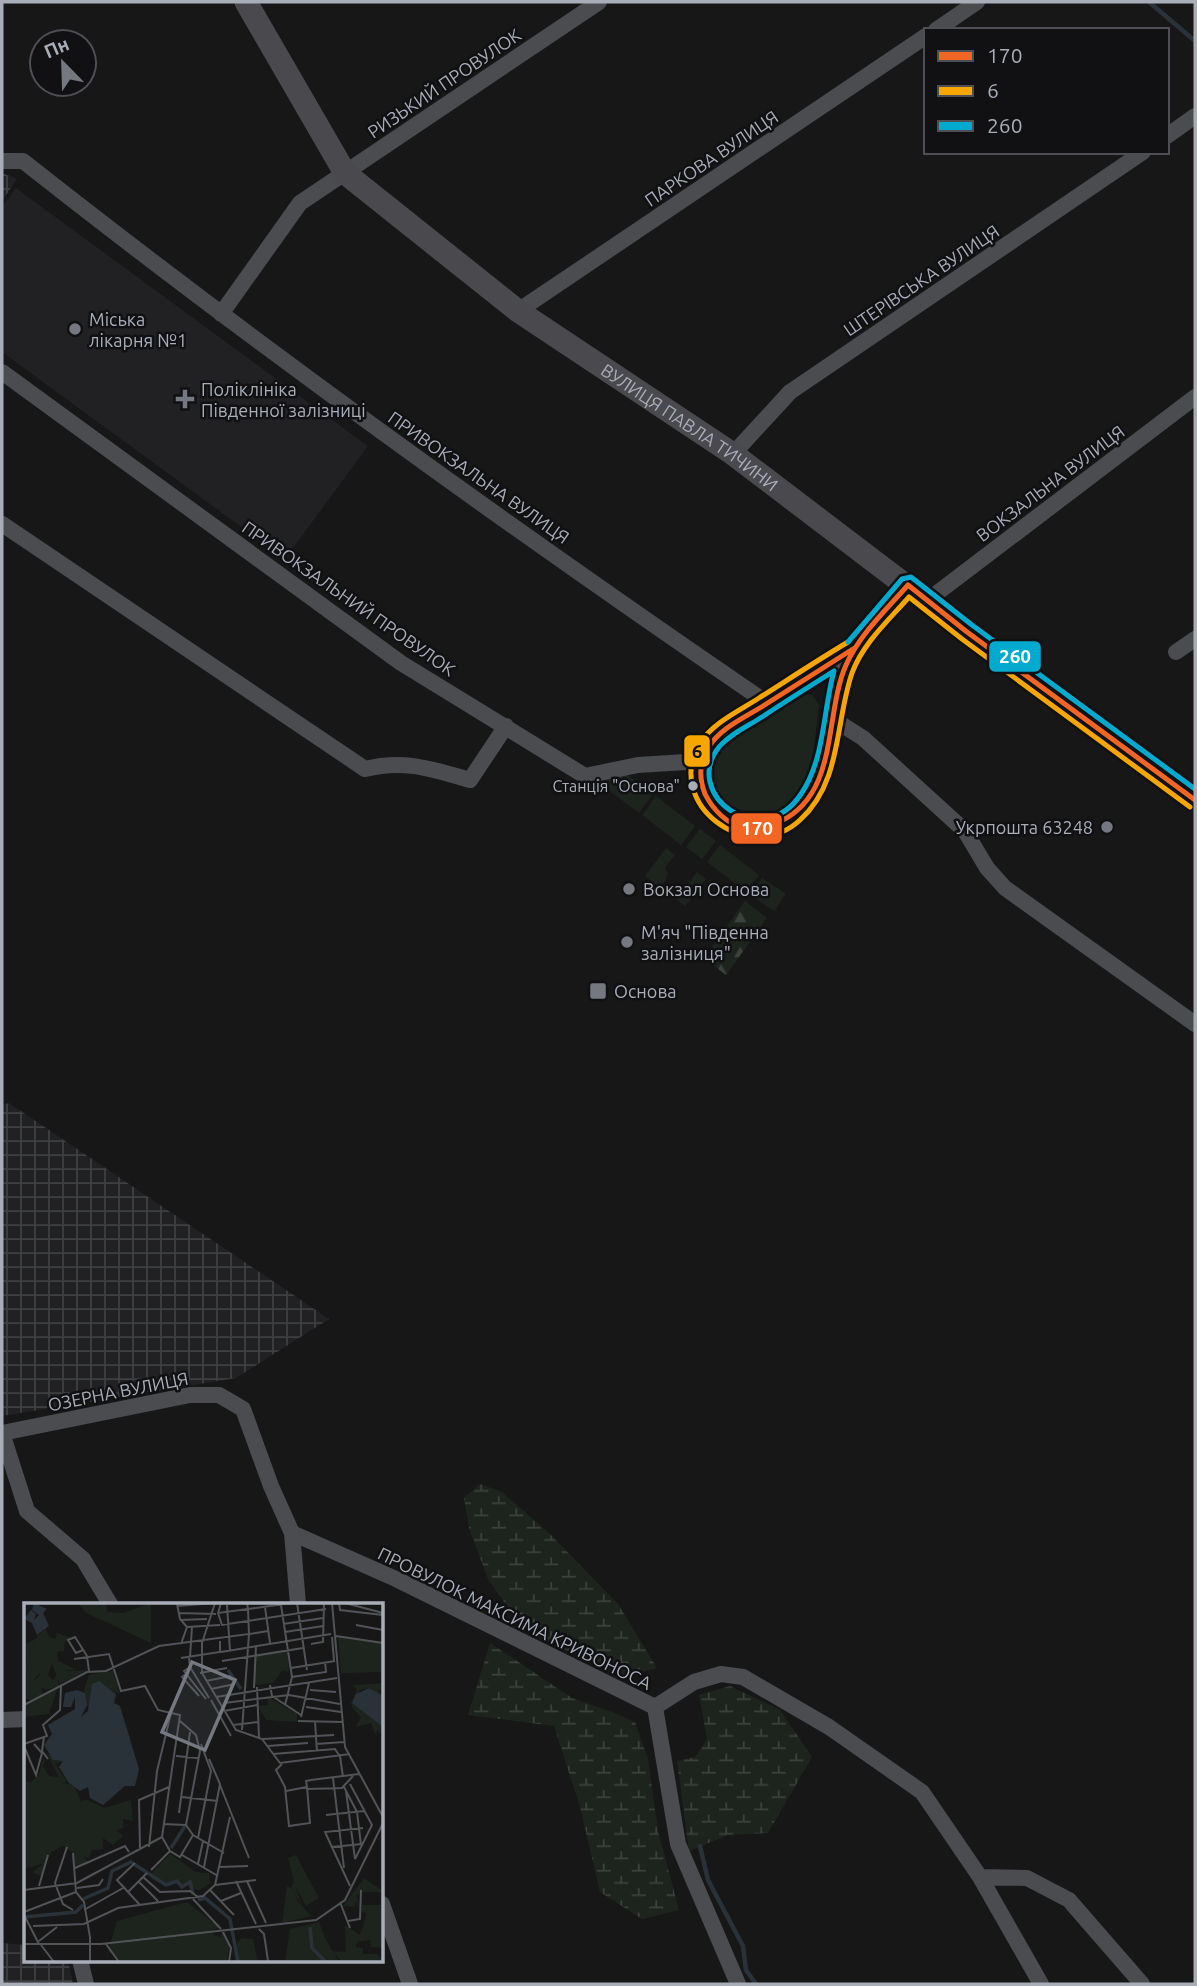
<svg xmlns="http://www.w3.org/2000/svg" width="1197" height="1986" viewBox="0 0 1197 1986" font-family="Ubuntu,sans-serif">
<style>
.built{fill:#212123}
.industrial{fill:url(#industrial-grid)}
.grass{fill:#1d241e}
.forest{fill:url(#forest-firs)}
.wetland{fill:url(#wetland-marsh)}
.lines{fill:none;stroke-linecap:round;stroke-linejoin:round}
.stream{stroke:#2a3239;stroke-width:4.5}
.minor{stroke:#4b4c50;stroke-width:16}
.secondary{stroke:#4a4a4e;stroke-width:23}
.bus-1-casing{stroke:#111113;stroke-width:10}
.bus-2-casing{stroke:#111113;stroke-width:10}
.bus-3-casing{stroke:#111113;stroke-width:10}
.bus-1{stroke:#f26522;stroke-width:5}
.bus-2{stroke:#f7a600;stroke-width:5}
.bus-3{stroke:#00a9ce;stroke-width:5}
.poi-dot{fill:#757880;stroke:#111113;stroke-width:2.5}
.bus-dot{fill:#a8adb8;stroke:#111113;stroke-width:2.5}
.labels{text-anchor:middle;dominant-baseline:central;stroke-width:5;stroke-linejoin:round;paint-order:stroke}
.bus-label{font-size:16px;fill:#a8adb8;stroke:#111113;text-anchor:end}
.street-label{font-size:18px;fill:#a8adb8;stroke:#111113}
.poi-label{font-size:18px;fill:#a8adb8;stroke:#111113;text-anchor:start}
.inset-river{fill:none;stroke:#2a3239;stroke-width:3.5}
.inset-road{fill:none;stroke:#515357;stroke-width:2}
.view{fill:#757880;fill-opacity:0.15;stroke:#757880;stroke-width:3.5}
.inset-edge{fill:none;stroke:#a8adb8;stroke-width:3.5}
.line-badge{stroke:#111113;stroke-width:2.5}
.badge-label{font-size:19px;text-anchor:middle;font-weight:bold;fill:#fff}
.pale-badge-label{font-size:19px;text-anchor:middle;font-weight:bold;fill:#111}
</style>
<defs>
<pattern id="industrial-grid" width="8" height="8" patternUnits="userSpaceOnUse" patternTransform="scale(1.75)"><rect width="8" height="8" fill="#212123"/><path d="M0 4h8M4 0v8" fill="none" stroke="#3e3f41"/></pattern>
<pattern id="forest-firs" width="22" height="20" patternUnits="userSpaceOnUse" patternTransform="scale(1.75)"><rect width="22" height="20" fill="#1d241e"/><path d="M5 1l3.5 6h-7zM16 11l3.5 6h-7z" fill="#3b413d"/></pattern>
<pattern id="wetland-marsh" width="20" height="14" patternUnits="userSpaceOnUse" patternTransform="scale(1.75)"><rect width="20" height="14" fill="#1d241e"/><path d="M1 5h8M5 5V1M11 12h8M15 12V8" fill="none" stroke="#3b413d"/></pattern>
</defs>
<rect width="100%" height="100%" fill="#171717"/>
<path class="built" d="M 16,188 L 368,446 L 285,559 L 2,352 L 2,207 Z"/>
<path class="industrial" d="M 2,173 L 17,179 L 2,201 Z
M 9,1103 L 329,1319 L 236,1378 L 2,1416 L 2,1105 Z
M 2,1943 L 26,1945 L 26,1960 L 68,1960 L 73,1984 L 2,1984 Z"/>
<path class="grass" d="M 811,694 L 819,705 C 816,731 813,766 804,790 C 802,794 797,798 794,802 C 760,837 694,803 713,763 C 727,735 776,711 803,695 Z
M 621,770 L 653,794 L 639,813 L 591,777 Z
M 656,796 L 695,826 L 681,845 L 642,815 Z
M 700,829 L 716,841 L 702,859 L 686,847 Z
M 720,845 L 759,875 L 746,892 L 707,862 Z
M 666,848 L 675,855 L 665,868 L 668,874 L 664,883 L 658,886 L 645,876 Z
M 697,872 L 706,879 L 685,906 L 672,896 L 678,885 L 687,885 Z
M 762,878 L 786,894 L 774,911 L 750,895 Z"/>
<path class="forest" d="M 745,901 L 767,918 L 726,975 L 704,958 Z"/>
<path class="wetland" d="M 480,1484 L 502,1492 L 549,1533 L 618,1604 L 657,1668 L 623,1677 L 524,1630 L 488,1579 L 469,1528 L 464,1498 Z
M 490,1643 L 572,1698 L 612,1712 L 635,1722 L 648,1759 L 658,1831 L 679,1910 L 642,1919 L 600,1892 L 580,1807 L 554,1726 L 468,1715 Z
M 730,1686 L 780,1710 L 812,1757 L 768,1833 L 728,1835 L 689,1851 L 677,1761 L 695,1757 L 707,1739 L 699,1695 Z"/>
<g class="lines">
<path class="stream" d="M 1149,2 L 1195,41
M 700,1846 L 708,1880 L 743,1946 L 746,1970 L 756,1984"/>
<path class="minor" d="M 936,30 L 977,2
M 1167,136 L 1195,116
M 2,161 L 23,161 C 264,351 514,530 767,703
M 518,311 L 926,36
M 221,314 L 300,203 L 599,2
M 2,372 L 401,663 L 585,776 L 638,765 L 702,761
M 733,454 L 790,392 L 1143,152
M 2,524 L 365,769 C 404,759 432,769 470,780 L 506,726
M 928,600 L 1195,397
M 853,649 C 820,669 788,690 755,711 C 741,720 722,729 712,742 C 699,757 697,779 707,797 C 715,811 726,822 742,827 C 753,830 762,828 773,825 C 835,807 826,717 844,669 C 856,637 886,611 908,585
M 1176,652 L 1195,639
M 833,719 L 863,738 L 965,831 L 987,868 L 1005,888 L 1195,1024
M 2,1433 L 190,1395 L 219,1395 L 243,1409 L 271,1486 L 292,1533 L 298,1604
M 2,1433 L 27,1511 L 83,1559 L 110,1604
M 292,1533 L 396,1579 L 655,1707
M 655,1707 L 694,1682 L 721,1674 L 743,1677 L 829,1727 L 922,1792 L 980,1877 L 1041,1984
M 655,1707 L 678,1844 L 738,1984
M 2,1720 L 26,1719
M 980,1877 L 1027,1878 L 1069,1900 L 1142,1984
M 382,1904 L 410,1984
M 80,1960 L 86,1984"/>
<path class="secondary" id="s1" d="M 246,2 L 345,173 L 518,311 L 733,454 L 967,632 L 1195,800"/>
<g class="bus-1-casing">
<path id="bus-1" d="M 853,649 C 823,668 793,687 763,706 C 744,718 720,728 708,748 C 699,762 699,779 705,794 C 713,810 727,824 744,828 C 757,830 770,827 781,821 C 839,793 824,715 846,665 C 860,634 886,610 908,585 L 967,632 L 1195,800"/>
</g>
<g class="bus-2-casing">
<path id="bus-2" d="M 848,642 C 818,660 789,679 759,698 C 739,711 714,722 700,743 C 663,803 748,868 800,820 C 842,782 835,722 852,673 C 863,643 889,620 909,597 L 962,639 L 1190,807"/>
</g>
<g class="bus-3-casing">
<path id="bus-3" d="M 848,642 L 902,579 L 911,577 L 972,625 L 1195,789
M 834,671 C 823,710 825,759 801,794 C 761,854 681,794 719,747 C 730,734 748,726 762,717 C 786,701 810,686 834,671 Z"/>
</g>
<use href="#bus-1" class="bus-1"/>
<use href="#bus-2" class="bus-2"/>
<use href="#bus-3" class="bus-3"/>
</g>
<g class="poi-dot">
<circle cx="75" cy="329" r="7"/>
<path d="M181.5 388.5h7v7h7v7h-7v7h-7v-7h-7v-7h7z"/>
<circle cx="1107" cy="827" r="7"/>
<circle cx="629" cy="889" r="7"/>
<circle cx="627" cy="942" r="7"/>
<rect x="589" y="982" width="18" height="18" rx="3.5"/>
</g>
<circle class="bus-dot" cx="693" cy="786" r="6"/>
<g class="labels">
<g class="bus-label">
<text x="680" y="786">Станція "Основа"</text>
</g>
<g class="street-label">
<text transform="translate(444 83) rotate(-34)">РИЗЬКИЙ ПРОВУЛОК</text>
<text transform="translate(711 158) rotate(-34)">ПАРКОВА ВУЛИЦЯ</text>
<text transform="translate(921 280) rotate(-34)">ШТЕРІВСЬКА ВУЛИЦЯ</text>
<text stroke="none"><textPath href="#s1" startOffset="626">ВУЛИЦЯ ПАВЛА ТИЧИНИ</textPath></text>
<text transform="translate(479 477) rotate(35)">ПРИВОКЗАЛЬНА ВУЛИЦЯ</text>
<text transform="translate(1050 483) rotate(-37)">ВОКЗАЛЬНА ВУЛИЦЯ</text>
<text transform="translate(349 598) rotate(35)">ПРИВОКЗАЛЬНИЙ ПРОВУЛОК</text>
<text transform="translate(118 1391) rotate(-11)">ОЗЕРНА ВУЛИЦЯ</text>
<text transform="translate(515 1618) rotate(26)">ПРОВУЛОК МАКСИМА КРИВОНОСА</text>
</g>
<g class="poi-label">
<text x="89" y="319">Міська<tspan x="89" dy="21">лікарня №1</tspan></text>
<text x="201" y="389">Поліклініка<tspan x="201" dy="21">Південної залізниці</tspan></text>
<text x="1093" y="827" text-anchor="end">Укрпошта 63248</text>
<text x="643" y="889">Вокзал Основа</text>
<text x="641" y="932">М'яч "Південна<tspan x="641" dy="21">залізниця"</tspan></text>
<text x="614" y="991">Основа</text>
</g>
</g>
<g transform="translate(24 1603)">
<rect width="359" height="359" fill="#171717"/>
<path d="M 54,0 L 82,0 L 83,9 L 99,10 L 127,0 L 127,40 L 62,10 ZM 33,30 L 48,35 L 41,39 L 40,48 L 33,49 L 34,58 L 53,67 L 39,67 L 48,68 L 64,67 L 36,81 L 27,59 L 0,86 L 0,42 L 13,35 L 21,48 L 29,47 ZM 264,47 L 265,69 L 258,68 L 249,80 L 230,82 L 231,52 ZM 34,84 L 25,111 L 0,114 L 0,104 ZM 146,251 L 172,269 L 185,270 L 186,280 L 176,287 L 168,286 L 166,279 L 149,277 L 142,283 L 128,276 L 126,272 ZM 333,286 L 359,288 L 359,345 L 347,344 L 346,337 L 333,339 L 332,344 L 339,345 L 339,351 L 354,351 L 359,359 L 318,359 L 308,348 L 322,349 L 321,322 L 336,332 L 343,310 L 338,309 L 338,302 L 359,302 L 358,289 L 339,289 L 329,294 Z" fill="#1d241e"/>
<path d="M 5,55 L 29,57 L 24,72 L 29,77 L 33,71 L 35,83 L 22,87 L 17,84 L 19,91 L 6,97 L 0,95 L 0,81 L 14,75 L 18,66 L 2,60 ZM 359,80 L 359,86 L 354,87 L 359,93 L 345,85 L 336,87 L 328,100 L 339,104 L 359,124 L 359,133 L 353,127 L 352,133 L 347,120 L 331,124 L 337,115 L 328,104 L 327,100 L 333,87 L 329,82 ZM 22,149 L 32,158 L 39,158 L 31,161 L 43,178 L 38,180 L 50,182 L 57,199 L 61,196 L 80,205 L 107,197 L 109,218 L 99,216 L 99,225 L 93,227 L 99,233 L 89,242 L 79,235 L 79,246 L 68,247 L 65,255 L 60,254 L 65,260 L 51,263 L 49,250 L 39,243 L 27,249 L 17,273 L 8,269 L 19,261 L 0,266 L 0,178 L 7,179 L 15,172 L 18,159 L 22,155 L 19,163 L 25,173 L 35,174 ZM 272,252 L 295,295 L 282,303 L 271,283 L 279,304 L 267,284 L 270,279 L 264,255 ZM 144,266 L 154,267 L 157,272 L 150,275 L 159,279 L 159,271 L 163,276 L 169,274 L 169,295 L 166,280 L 158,285 L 153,279 L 142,283 ZM 340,275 L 359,288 L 332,287 L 335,304 L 331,298 L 331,304 L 319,303 ZM 163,299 L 196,325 L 188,327 L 190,332 L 197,334 L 198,328 L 205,342 L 203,359 L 96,359 L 84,348 L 93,318 Z" fill="#1d241e"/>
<path d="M 22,26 L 25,34 L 32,36 L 30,47 L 6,52 L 14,32 ZM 263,283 L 270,287 L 273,297 L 287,313 L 258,320 ZM 295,319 L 305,345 L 318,359 L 315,359 L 316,356 L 305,344 L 300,335 L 279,334 L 272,328 L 280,341 L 278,351 L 289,347 L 291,359 L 261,359 L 266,326 ZM 218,335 L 229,336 L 233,356 L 239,359 L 214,359 L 213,340 Z" fill="#1d241e"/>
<path d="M 314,34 L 359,41 L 359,69 L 317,70 Z" fill="#1d241e"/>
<path d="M 89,68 L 96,91 L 72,79 L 64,106 L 60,87 L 65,72 ZM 244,94 L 273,111 L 273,119 L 242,117 L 234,103 L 244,102 Z" fill="#1d241e"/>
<path d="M 284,327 L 288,334 L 301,335 L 315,359 L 291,359 L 289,348 L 278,351 L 279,340 L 267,334 L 271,328 L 281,333 Z" fill="#1d241e"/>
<path d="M 10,0 L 23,6 L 19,10 L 25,23 L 13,32 L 8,20 L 0,16 L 7,7 L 12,11 L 10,17 L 15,12 L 8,7 ZM 75,78 L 92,91 L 90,100 L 96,103 L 115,166 L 111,183 L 101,183 L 79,202 L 66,195 L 64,184 L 56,188 L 45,180 L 35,164 L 39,158 L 29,157 L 20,142 L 28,131 L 24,122 L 51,106 L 51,94 L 47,104 L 39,104 L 41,90 L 53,87 L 61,90 L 63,102 L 57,114 L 64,108 L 68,81 ZM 345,85 L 359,93 L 359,124 L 328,100 L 332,91 Z" fill="#2a3239"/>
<path class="inset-river" d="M 204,67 L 217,86M 147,245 L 161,223M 59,296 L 84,285 L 88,268 L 107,259 L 142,282 L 153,278 L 158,284 L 166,279 L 169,291M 174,297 L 181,295 L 206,316 L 214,359M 1,314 L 52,309 L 59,302M 286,324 L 288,345 L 302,359"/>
<path class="inset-road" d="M 191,0 L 178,40 L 178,70 L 212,127 L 238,136 L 256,160 L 326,151M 197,0 L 194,10 L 198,22M 273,0 L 283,67M 308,0 L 321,144 L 359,214M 315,0 L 316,7 L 359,12M 321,0 L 359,10M 153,1 L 156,16 L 163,24M 203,2 L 206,48M 257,2 L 268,74M 153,3 L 191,0M 241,4 L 246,40M 154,10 L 192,11M 194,10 L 224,6 L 223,0M 156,17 L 183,16M 259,21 L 299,15M 197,22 L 302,6M 332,22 L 359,27M 261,29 L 299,23M 312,33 L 359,40M 308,34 L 310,58M 157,41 L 163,24 L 196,22M 287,41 L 299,39 L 300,0M 59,47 L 52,50 L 44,37 L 51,34 L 63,53 L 65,68M 197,49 L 307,31M 165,54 L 166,64 L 185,95M 166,54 L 168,24M 157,55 L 196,49 L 196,38M 198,58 L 279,45M 166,64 L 160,68 L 182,96M 267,65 L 311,58M 176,70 L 203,65M 162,71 L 158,74 L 175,93M 182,78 L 207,73M 246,82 L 248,93 L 277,112M 233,84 L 235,135M 230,85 L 232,43M 187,86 L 211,81M 286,87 L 312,89M 192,94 L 313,75M 187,97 L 207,133M 200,100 L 265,92 L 316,101M 0,102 L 63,69 L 82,68 L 135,43 L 225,31 L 224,6 L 267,0M 261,102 L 268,74 L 302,69 L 301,59M 282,104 L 317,109M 200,108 L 233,102M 277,114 L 285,80M 156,118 L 172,132 L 176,148 L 162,222M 274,118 L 318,119M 291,118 L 293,149M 209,122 L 234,119M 218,127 L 225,31 L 244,28M 20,134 L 18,148 L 24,156M 239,136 L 310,132M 0,141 L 23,133 L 19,122 L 36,107 L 37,83M 292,141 L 320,139M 0,143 L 12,172 L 18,150 L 10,141M 244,143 L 284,140M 249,151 L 311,146 L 315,152M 152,153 L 174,155M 316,153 L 319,174M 258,161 L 252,167 L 261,184 L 265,223 L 286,220 L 283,184M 309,175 L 320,265M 326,181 L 348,222 L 331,256M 196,182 L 225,255M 320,184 L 333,209 L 337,242M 283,186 L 318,185 L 329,173M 262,188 L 283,184 L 282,178 L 287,177 L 335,171M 322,188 L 331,256M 158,194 L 194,198M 155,210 L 166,129M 302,212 L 340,208M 139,221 L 162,222M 162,222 L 169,232 L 200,250M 138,234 L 146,248 L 156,254 L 169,232M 174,235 L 187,168 L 177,141M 43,244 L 31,280 L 39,301 L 49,307M 125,244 L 133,168 L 147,110M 308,244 L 338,241M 116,246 L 115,197 L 145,184M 49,250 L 52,289 L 60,299 L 66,334 L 66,359M 158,252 L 194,273M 111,260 L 93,277 L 116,302M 174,261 L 179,238M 180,264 L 196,181 L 185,156M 196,264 L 224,263M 51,265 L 101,243 L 105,249M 127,267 L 146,248M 119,274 L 136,289 L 166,288 L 175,295M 212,278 L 232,321M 223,278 L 242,320M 115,279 L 134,298M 191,282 L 232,277M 15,283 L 24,252M 326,283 L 301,229 L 339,225M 53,285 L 75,282 L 79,276M 0,287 L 53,280 L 138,234 L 156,112 L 134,107 L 121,83 L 97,88 L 85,51 L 50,56M 186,287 L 210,312M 104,289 L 123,270M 169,296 L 197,326M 197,298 L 217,290M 316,299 L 326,325M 60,307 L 99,285M 0,309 L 52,289M 0,312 L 15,341M 324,318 L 336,316 L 337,287M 9,323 L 60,321 L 94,305 L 179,293 L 191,282 L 206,214M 235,326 L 240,331 L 244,358M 198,327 L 207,345 L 205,359M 15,338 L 33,324M 0,341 L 77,341 L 292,317 L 321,297 L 359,220M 82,341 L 95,359M 17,342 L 30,359"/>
<path class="view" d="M 168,59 L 211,77 L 181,147 L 138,129 Z"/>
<rect width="359" height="359" class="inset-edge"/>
</g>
<g class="line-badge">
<rect x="988" y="640" width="54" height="33" rx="7" fill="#00a9ce"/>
<rect x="683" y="734" width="28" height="34" rx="7" fill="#f7a600"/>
<rect x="730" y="812" width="53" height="33" rx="7" fill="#f26522"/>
</g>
<g class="badge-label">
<text x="1015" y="663">260</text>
<text x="757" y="835">170</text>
</g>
<g class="pale-badge-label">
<text x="697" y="758">6</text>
</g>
<rect width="1197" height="1986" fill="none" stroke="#a8adb8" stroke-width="7"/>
<rect x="924" y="28" width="245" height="126" fill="#111113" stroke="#4d4f55" stroke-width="2"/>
<rect x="938" y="51" width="35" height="10" fill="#f26522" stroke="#4d4f55" stroke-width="2"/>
<text x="987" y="63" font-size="21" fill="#a8adb8">170</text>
<rect x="938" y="86" width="35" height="10" fill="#f7a600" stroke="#4d4f55" stroke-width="2"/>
<text x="987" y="98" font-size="21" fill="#a8adb8">6</text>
<rect x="938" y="121" width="35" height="10" fill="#00a9ce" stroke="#4d4f55" stroke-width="2"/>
<text x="987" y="133" font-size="21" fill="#a8adb8">260</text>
<g transform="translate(63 63) rotate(337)"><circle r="33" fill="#111113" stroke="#4d4f55" stroke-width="2"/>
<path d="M0-5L12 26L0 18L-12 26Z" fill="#757880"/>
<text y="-10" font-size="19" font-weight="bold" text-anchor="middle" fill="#a8adb8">Пн</text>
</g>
</svg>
